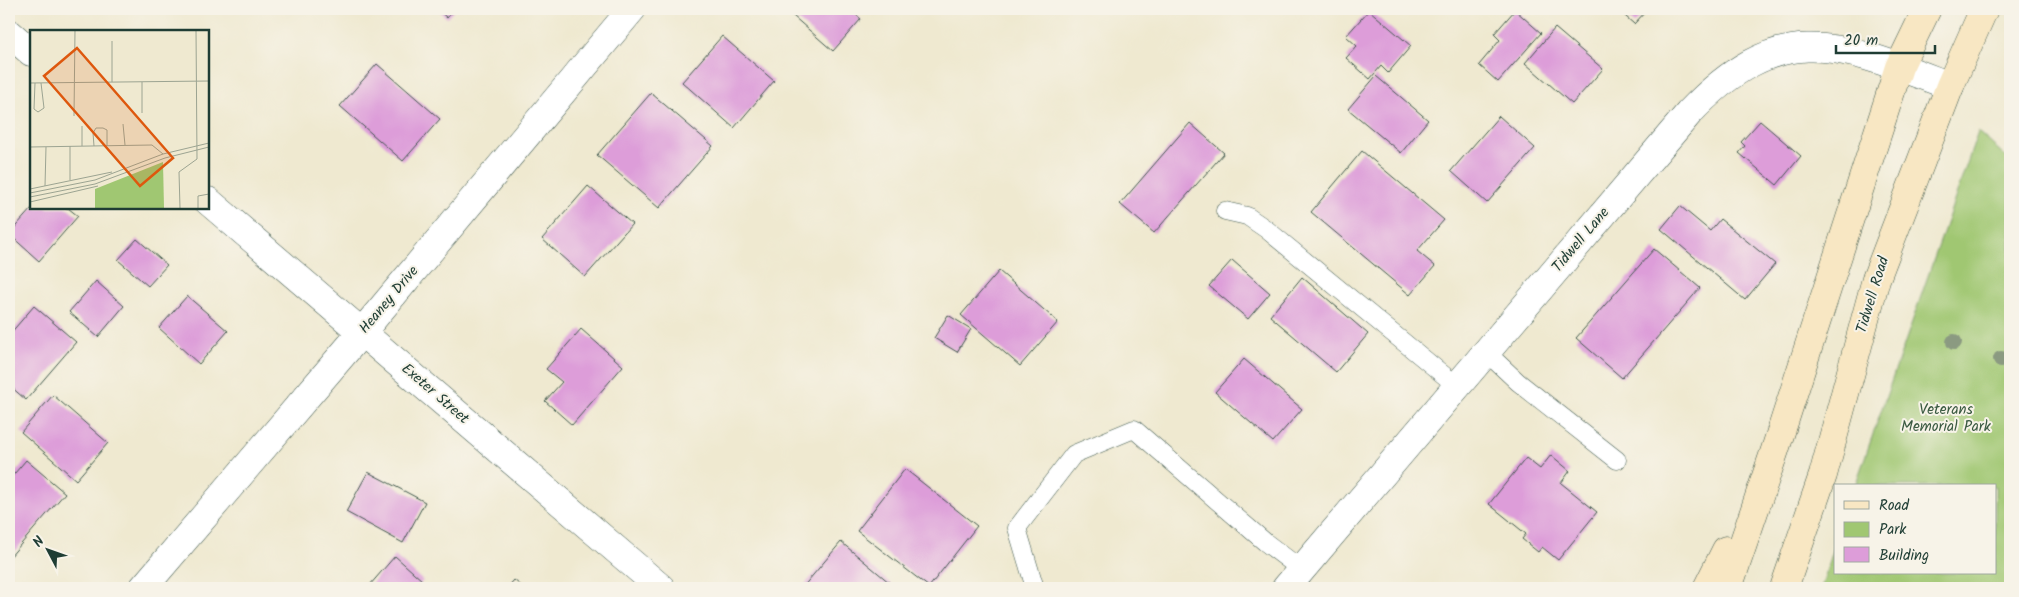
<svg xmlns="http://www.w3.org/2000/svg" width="2019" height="597" viewBox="0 0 2019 597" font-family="Kalam,sans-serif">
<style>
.green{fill:#a0c772;stroke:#608253}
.building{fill:#dd9dd9}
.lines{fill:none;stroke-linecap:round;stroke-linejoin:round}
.service-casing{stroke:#3e574b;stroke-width:19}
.minor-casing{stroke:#3e574b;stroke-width:29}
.secondary-casing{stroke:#3e574b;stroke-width:29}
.service{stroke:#fff;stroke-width:18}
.minor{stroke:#fff;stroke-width:28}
.secondary{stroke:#f8e7c3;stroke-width:28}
.tree{fill:#8b9a81}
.labels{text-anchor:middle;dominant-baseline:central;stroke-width:4;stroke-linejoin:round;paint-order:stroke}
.street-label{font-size:15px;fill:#1f3d34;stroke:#f7f3e8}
.park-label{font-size:15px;fill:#395940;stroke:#f7f3e8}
.inset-road{fill:none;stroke:#9ca492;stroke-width:1}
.view{fill:#de580e;fill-opacity:0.15;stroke:#de580e;stroke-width:2.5}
.inset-edge{fill:none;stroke:#1f3d34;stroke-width:2.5}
</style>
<rect width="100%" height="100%" fill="#f7f3e8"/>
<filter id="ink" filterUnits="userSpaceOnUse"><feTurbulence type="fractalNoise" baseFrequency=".02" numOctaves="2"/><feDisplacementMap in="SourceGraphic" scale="10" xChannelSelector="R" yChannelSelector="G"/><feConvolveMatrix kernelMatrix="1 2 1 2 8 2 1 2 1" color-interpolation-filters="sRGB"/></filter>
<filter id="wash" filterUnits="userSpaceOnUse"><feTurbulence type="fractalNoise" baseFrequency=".0096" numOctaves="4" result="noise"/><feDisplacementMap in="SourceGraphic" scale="20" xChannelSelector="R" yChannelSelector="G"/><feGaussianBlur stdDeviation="1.12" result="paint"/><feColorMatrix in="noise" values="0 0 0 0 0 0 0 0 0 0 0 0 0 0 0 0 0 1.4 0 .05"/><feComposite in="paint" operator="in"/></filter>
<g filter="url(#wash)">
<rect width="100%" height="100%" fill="#efe9d0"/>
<path class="green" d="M 1978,132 L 2010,160 L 2010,588 L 1821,588 L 1835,545 L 1835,573 L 1995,573 L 1995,486 L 1855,486 Z"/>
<g id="blocks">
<path class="building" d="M 437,9 L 455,9 L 447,18 Z
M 785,9 L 849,9 L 861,19 L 833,51 Z
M 1617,9 L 1648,9 L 1634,24 Z
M 1369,10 L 1411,46 L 1388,73 L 1381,66 L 1370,79 L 1346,58 L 1357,46 L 1346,36 Z
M 1515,10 L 1541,33 L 1498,82 L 1479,65 L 1500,40 L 1494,34 Z
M 1555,28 L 1603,69 L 1572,104 L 1525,63 Z
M 722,36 L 774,81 L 734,128 L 682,82 Z
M 377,64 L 440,119 L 403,161 L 340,106 Z
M 1376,76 L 1428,120 L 1401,153 L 1348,109 Z
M 651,93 L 713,146 L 659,208 L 597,155 Z
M 1499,116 L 1535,148 L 1487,203 L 1451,171 Z
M 1760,121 L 1801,156 L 1777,185 L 1739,153 L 1745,146 L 1741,142 Z
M 1190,123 L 1224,153 L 1154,233 L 1120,204 Z
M 1362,151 L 1444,220 L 1417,251 L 1435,266 L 1410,295 L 1311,212 Z
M 588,186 L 632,224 L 585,277 L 542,239 Z
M 1680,206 L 1710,231 L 1720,219 L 1775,264 L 1745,300 L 1661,229 Z
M 32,208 L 68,208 L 78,216 L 39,261 L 9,234 Z
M 137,239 L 167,265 L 148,286 L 118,260 Z
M 1654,249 L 1700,288 L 1622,378 L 1576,338 Z
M 1232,260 L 1270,293 L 1248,319 L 1209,286 Z
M 999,271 L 1058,322 L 1020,366 L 961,315 Z
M 1302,277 L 1368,334 L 1336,372 L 1270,316 Z
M 96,281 L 124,306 L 98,337 L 69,312 Z
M 187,296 L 228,331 L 199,364 L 159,328 Z
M 34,306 L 76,342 L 26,400 L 9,385 L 9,335 Z
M 948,315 L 971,329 L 957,352 L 934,338 Z
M 581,329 L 623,366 L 572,425 L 545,401 L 562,382 L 546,369 Z
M 1244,359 L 1302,409 L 1273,442 L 1215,392 Z
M 53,395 L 108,443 L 76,480 L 21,432 Z
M 1551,455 L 1570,471 L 1561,483 L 1597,512 L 1558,560 L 1542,547 L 1538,552 L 1522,539 L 1526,534 L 1489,504 L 1526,458 L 1540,469 Z
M 26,460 L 65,493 L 9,558 L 9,480 Z
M 905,469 L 977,526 L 929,587 L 857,531 Z
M 368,472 L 425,502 L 403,543 L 346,512 Z
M 841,542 L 896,588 L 802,588 Z
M 395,556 L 423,581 L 416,588 L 371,588 L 369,586 Z
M 514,580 L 524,588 L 507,588 Z"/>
</g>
</g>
<g filter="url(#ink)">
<use href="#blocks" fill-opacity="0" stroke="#3e574b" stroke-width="1"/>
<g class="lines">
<g class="service-casing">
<path id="service" d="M 1225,211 L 1247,216 L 1266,229 L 1457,386
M 1486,352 L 1518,382 L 1617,460
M 1035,588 L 1017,528 L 1074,454 L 1134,429 L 1265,542 L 1302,570"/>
</g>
<g class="minor-casing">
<path id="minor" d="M 9,33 L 31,52
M 208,201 L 661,588
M 143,588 L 362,332 L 632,9
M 1286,588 L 1689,113 C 1781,16 1839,44 1950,86"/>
</g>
<g class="secondary-casing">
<path id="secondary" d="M 1707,588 L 1726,550
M 1728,588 L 1775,450 L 1899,67 L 1927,9
M 1784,588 L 1823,475 L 1876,279 L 1950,86 L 1984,9"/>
</g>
<use href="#service" class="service"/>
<use href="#minor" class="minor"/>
<use href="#secondary" class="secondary"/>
</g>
<g class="tree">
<circle cx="1954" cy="342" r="8"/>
<circle cx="2001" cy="359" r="8"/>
</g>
</g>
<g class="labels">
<g class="street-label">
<text transform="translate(1581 240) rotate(-50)">Tidwell Lane</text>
<text transform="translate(1873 295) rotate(-73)">Tidwell Road</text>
<text transform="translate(389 300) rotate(-50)">Heaney Drive</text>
<text transform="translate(435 394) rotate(41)">Exeter Street</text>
</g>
<g class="park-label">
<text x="1946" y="410">Veterans<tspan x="1946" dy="17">Memorial Park</tspan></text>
</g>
</g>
<g transform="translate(30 30)">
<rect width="179" height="179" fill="#efe9d0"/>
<path d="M 133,132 L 134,178 L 65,178 L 65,159 Z" fill="#a0c772"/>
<path class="inset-road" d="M 82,11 L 82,52M 112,52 L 112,83M 0,53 L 179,51M 5,53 L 4,79 L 8,82 L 14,78 L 11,53M 44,86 L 45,0M 93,94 L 95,115M 52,96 L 52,116M 40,116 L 40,150M 64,116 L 63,103 L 66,98 L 73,98 L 77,100 L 77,116M 0,117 L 122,115 L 133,124M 15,156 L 16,117M 0,159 L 82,142M 0,163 L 65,150 L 133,124 L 179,113M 0,167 L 65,154 L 135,128 L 179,117M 0,172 L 68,156M 150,178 L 149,142 L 167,129 L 166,0M 168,178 L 168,166 L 179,164"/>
<path class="view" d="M 47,18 L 143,128 L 110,156 L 14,46 Z"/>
<rect width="179" height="179" class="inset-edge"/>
</g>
<rect width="2019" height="597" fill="none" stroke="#f7f3e8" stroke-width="30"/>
<rect x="1834" y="484" width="162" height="90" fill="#f7f3e8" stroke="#a1aaa0"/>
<rect x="1844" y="501" width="25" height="8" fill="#f8e7c3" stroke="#a1aaa0"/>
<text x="1879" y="510" font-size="15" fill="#1f3d34">Road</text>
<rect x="1844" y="522" width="25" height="15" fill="#a0c772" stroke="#a1aaa0"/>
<text x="1879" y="534" font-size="15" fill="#1f3d34">Park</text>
<rect x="1844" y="547" width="25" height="15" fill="#dd9dd9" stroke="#a1aaa0"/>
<text x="1879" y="560" font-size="15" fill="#1f3d34">Building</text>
<g transform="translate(48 550) rotate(311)" stroke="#f7f3e8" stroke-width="4" paint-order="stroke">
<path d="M0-4L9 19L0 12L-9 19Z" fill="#1f3d34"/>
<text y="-8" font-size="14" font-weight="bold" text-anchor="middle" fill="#1f3d34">N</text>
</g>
<path d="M1836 45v8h99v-8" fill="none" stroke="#1f3d34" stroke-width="2.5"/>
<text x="1844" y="45" font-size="15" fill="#1f3d34" stroke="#f7f3e8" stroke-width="4" paint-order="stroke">20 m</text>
</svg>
